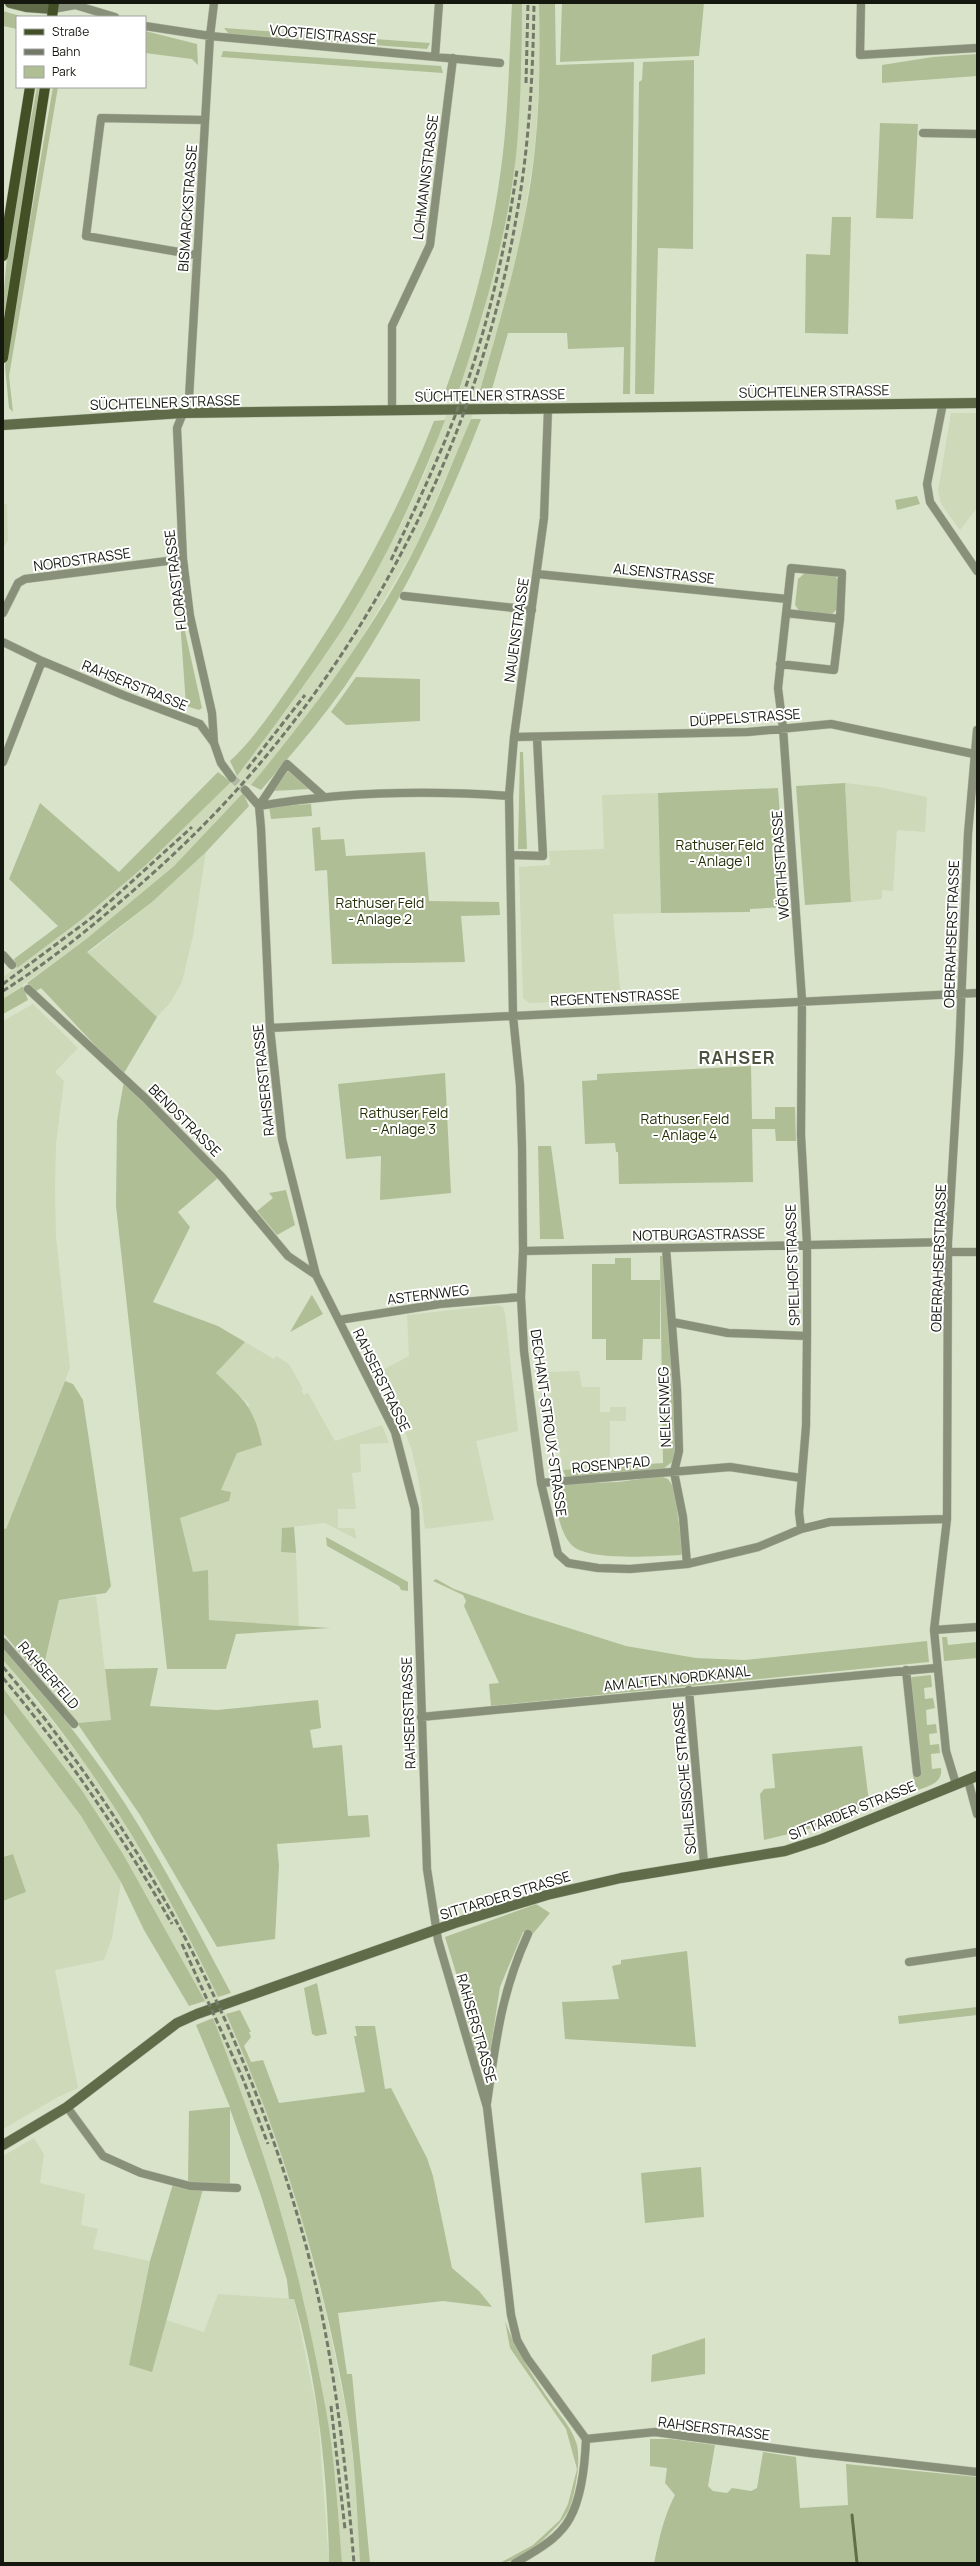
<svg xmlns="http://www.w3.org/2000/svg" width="980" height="2566" viewBox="0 0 980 2566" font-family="Manrope,sans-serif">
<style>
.built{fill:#cdd9b9}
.green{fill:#b0be96}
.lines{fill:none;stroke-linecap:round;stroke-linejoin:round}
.stream{stroke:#616e47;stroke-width:3}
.street-tunnel{stroke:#b2baa5;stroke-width:8;stroke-dasharray:8 4;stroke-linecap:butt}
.street-casing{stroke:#b6bea8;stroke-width:9}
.secondary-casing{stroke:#b6bea8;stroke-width:11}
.primary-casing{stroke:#b6bea8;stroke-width:11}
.street{stroke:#889079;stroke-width:8}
.secondary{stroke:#5f6b49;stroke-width:10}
.primary{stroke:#435026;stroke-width:10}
.rail{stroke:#737969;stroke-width:3;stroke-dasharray:6 3;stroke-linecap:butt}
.labels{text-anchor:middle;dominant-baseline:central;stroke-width:4;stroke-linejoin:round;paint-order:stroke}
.street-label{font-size:14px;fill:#15180f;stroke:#fff}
.park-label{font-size:14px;fill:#242f05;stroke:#fff}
.district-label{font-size:18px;font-weight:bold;letter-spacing:1px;fill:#4b523d;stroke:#fff}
</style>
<rect width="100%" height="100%" fill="#d9e3ca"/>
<path class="built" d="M 522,3 L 539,3 L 540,62 L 535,148 L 522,232 L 502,315 L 471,419 L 417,544 L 354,651 L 294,733 L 251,785 L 246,784 L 241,790 L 243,793 L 174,866 L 85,940 L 3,999 L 3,977 L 81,920 L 147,864 L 237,776 L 291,704 L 342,629 L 402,523 L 425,473 L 453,397 L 459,390 L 484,312 L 503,230 L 516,147 L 522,63 Z
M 951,413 L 977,413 L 977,508 L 960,530 L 941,504 L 938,491 Z
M 3,504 L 7,504 L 8,540 L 3,549 Z
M 845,783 L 879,787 L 927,797 L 925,832 L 897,830 L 893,891 L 882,890 L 882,899 L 851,902 Z
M 658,793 L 661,913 L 613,914 L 621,999 L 529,1003 L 523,998 L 519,867 L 550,865 L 549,851 L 604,849 L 602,795 Z
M 206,852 L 193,936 L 182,982 L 170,1003 L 157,1017 L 87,952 L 91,951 L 152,902 Z
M 33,1004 L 78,1048 L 55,1072 L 64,1081 L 56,1144 L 55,1189 L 56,1237 L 70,1368 L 6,1529 L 3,1528 L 3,1021 Z
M 497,1305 L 503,1307 L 505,1313 L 518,1431 L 476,1441 L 494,1520 L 425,1529 L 419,1482 L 412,1451 L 392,1397 L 379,1372 L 409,1356 L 407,1315 Z
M 245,1342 L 274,1359 L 276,1356 L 289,1364 L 303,1389 L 301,1390 L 304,1395 L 308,1393 L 335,1441 L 382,1425 L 389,1443 L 360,1444 L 361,1472 L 352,1473 L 356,1509 L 338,1509 L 338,1528 L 352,1528 L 355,1529 L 356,1539 L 325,1523 L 282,1528 L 281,1552 L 296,1553 L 299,1626 L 209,1620 L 208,1570 L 193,1573 L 180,1518 L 229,1501 L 221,1490 L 237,1453 L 249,1404 L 216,1373 Z
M 579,1371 L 582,1387 L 600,1387 L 600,1412 L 610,1412 L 610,1407 L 626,1407 L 626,1421 L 610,1421 L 610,1467 L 563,1470 L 546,1372 Z
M 96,1596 L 111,1720 L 77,1723 L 41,1678 L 59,1600 Z
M 3,1660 L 98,1779 L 144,1854 L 193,1943 L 251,2069 L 295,2191 L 325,2309 L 348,2419 L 355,2476 L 360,2563 L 342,2563 L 336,2482 L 326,2411 L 304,2302 L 213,2018 L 123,1854 L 81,1789 L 3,1688 Z
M 3,1712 L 81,1816 L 121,1882 L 112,1938 L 104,1960 L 55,1970 L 78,2088 L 58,2097 L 3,2129 L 3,1901 L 26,1892 L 13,1854 L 3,1857 Z
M 34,2138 L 44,2154 L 40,2183 L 85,2194 L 81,2225 L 98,2229 L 93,2249 L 150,2261 L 129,2365 L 152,2371 L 166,2320 L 204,2332 L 218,2294 L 294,2299 L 318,2416 L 329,2563 L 3,2563 L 3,2156 Z"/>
<path class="green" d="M 512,3 L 522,3 C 522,51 521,98 517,146 C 509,229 485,311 459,390 L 453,397 L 443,397 C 475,310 499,215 506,121 C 509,82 510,42 512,3 Z
M 539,3 L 555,3 L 556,65 L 634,62 L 630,394 L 623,394 L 624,347 L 568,349 L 567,333 L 508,333 L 490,396 L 478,397 C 502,315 526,233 535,149 C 540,100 540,51 539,3 Z
M 562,3 L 704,3 L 699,56 L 560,62 Z
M 3,11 L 24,17 L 17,17 L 17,29 L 3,26 Z
M 224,28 L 430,43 L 427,49 L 229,34 Z
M 145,31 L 197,44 L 198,65 L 192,59 L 145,53 Z
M 223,51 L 441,66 L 443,73 L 221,57 Z
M 977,54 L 977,76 L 882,83 L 882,65 L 933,57 Z
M 694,60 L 693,249 L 658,248 L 654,394 L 635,394 L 639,82 L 642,80 L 643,62 Z
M 37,87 L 39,87 L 33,146 L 3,323 C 3,244 23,164 37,87 Z
M 53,87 L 58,87 L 9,376 L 13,412 L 9,408 L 5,366 Z
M 880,123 L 918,124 L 913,219 L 876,218 Z
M 832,217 L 851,217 L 848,334 L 805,333 L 806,254 L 830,255 Z
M 471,419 L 481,419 C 445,511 401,604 345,686 C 319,723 290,756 261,790 L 251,785 C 312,711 374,630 417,544 C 437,503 453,460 471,419 Z
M 445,420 C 417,493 384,564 342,630 C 309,680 273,728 237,776 L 230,761 C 254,739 275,707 294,680 C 350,599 398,513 434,421 Z
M 917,496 L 920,504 L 897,510 L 895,500 Z
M 805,573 L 835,576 L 840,583 L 837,609 L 831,615 L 800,612 L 795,605 L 798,579 Z
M 182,618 L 202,708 L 199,710 L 186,706 L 180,619 Z
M 356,677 L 420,679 L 420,721 L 346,725 L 331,712 Z
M 520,752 L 523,752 L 527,849 L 518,849 Z
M 288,771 L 310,789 L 273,791 Z
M 218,772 L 231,782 L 147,864 L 81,920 L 17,968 L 14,959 L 58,926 L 9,879 L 40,803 L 119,872 Z
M 845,783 L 851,902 L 805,905 L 796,786 Z
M 778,788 L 787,907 L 750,909 L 750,912 L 661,913 L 658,793 Z
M 243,793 L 249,806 L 206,852 L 152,902 L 87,952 L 157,1017 L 124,1073 L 110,1061 L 41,988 L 36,991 L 27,983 L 85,940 L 174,866 Z
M 311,804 L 312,816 L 271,819 L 269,807 Z
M 320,827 L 321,840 L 344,839 L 346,856 L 425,852 L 429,901 L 499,902 L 500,915 L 461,916 L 465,962 L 332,964 L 327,870 L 315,871 L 312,828 Z
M 23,986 L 28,1000 L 3,1014 L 3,999 Z
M 751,1066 L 752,1119 L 775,1119 L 775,1107 L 795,1107 L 796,1141 L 776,1141 L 775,1129 L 752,1129 L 753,1182 L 619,1184 L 618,1152 L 616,1152 L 615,1143 L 585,1144 L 582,1081 L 597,1080 L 597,1074 Z
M 445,1073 L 451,1193 L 380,1200 L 381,1156 L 346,1159 L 338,1084 Z
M 124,1081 L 219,1177 L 178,1212 L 190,1227 L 153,1302 L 218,1326 L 245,1342 L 216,1373 C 244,1400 253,1405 262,1445 L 237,1453 L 221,1490 L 231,1492 L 229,1501 L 180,1518 L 193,1572 L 208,1570 L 209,1620 L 330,1628 L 236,1634 L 226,1669 L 167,1669 L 116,1206 L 117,1121 Z
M 538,1146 L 551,1146 L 564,1239 L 540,1239 Z
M 286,1190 L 295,1225 L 277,1235 L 257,1211 L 273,1198 L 269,1193 Z
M 660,1256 L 663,1256 L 675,1409 L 675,1451 L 672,1462 L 663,1469 L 573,1478 L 566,1477 L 563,1470 L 663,1463 Z
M 615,1258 L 631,1258 L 631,1280 L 660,1280 L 660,1339 L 643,1339 L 642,1360 L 606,1360 L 606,1339 L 592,1339 L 592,1264 L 615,1264 Z
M 312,1295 L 323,1314 L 290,1332 L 311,1296 Z
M 65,1381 L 73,1384 L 83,1400 L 111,1586 L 106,1593 L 59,1600 L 41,1678 L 3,1633 L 3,1528 L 6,1529 Z
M 660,1476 L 668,1479 L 674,1488 L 683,1552 L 681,1555 C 656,1556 593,1561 574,1547 C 560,1536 557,1509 553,1493 L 554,1487 L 559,1484 L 619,1482 Z
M 294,1527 L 296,1553 L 281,1552 L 282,1528 Z
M 326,1537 L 408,1582 L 408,1591 L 401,1590 L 399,1586 L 327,1546 Z
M 436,1579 L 454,1589 L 524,1614 L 626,1646 L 696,1658 L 745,1660 L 927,1641 L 929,1662 L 491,1706 L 489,1684 L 499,1683 L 464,1606 L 466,1601 L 463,1595 L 433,1581 Z
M 942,1637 L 947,1637 L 948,1645 L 977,1642 L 977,1658 L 944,1661 Z
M 3,1646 C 34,1682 65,1718 93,1757 C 147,1830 188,1913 231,1993 L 218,1997 C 161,1875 93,1761 3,1660 Z
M 158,1668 L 150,1706 L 217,1710 L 318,1700 L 321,1728 L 310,1730 L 313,1748 L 342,1745 L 348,1816 L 368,1815 L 370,1837 L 277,1844 L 279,1865 L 275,1939 L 217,1947 L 140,1815 L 77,1723 L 111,1720 L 105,1669 Z
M 931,1675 L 932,1687 L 924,1688 L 925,1699 L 933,1698 L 935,1708 L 926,1710 L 927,1725 L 936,1724 L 937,1733 L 929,1734 L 930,1745 L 939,1744 L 940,1753 L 931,1754 L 932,1769 L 941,1768 C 943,1784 928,1786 915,1791 L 913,1775 L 921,1774 L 910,1680 L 912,1677 Z
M 3,1688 L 81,1789 L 123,1854 L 205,2001 L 189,2006 L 144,1930 L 121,1882 L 81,1816 L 3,1712 Z
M 862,1746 L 868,1794 L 873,1806 L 809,1829 L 764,1840 L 760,1794 L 764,1789 L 775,1788 L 772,1754 Z
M 13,1854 L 26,1892 L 3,1901 L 3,1857 Z
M 536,1904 L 550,1913 L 532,1935 L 523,1932 L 500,1987 L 490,2053 L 474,2051 L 460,1986 L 445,1937 Z
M 687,1951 L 696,2047 L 565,2039 L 562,2002 L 619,1999 L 612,1966 L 621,1964 L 621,1960 Z
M 317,1983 L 327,2034 L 316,2036 L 312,2034 L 304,1988 Z
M 977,2007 L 977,2015 L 899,2024 L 898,2016 Z
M 240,2010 L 251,2032 L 249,2032 L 251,2037 L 244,2046 L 251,2062 L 263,2060 L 279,2103 L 365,2092 L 354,2036 L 357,2036 L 355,2026 L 375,2026 L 385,2089 L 391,2088 L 427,2158 L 433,2176 L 452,2268 L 479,2291 L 492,2307 L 443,2301 L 338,2313 L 347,2374 L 352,2374 L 370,2563 L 360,2563 C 357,2515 356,2466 348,2418 C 324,2279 284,2143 226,2014 Z
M 213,2018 C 236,2079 260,2140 278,2203 C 298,2271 313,2340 326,2410 C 335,2460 338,2512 342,2563 L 329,2563 C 328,2477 318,2382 294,2299 L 289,2299 L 287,2280 L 261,2196 L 230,2109 L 230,2185 L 188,2183 L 189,2111 L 230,2107 L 196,2025 Z
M 701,2167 L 704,2217 L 645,2223 L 641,2173 Z
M 173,2184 L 203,2189 L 152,2372 L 129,2365 L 150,2261 Z
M 505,2321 C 516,2351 532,2375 550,2401 C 559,2414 571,2427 576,2442 C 582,2457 575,2499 567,2513 C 563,2520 557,2526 551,2532 C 540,2544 516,2563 500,2563 L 533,2545 L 560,2520 L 568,2504 L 577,2469 L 566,2429 L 510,2348 Z
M 705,2338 L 705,2374 L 651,2382 L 652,2355 Z
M 650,2439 L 671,2439 L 715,2445 L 708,2486 L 713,2491 L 727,2493 L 732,2488 L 751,2491 L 757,2488 L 763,2452 L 796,2457 L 800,2508 L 848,2505 L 846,2464 L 977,2477 L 977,2563 L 654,2563 C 659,2539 664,2516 675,2495 L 665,2483 L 667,2468 L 650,2466 Z"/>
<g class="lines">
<path class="stream" d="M 852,2515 L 857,2563"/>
<path class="street-tunnel" d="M 232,778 L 245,790"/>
<g class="street-casing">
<path id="street" d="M 214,3 L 210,36 L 189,398 L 177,428 L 183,559 L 190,616 L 212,713 L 214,743
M 861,3 L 860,55 L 977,48
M 53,9 L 75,5 L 115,17
M 145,26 L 210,36 L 500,63
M 435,57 L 439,3
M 923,133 L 977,134
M 196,255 L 86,236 L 101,118 L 205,120
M 943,403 L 927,484 L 930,502 L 977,571
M 548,409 L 544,518 L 514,737 L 509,796 L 513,1016 L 520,1085 L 522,1147 L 523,1251 L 521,1297 L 524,1351 L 541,1483 L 558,1554 L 568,1563 L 598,1568 L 630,1569 L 687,1564 L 758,1547 L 801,1529 L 830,1522 L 947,1519
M 392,410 L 392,326 L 430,245 L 453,58
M 537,574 L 787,599
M 404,596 L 532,610
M 3,613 L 18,583 L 25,579 L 183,559
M 786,613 L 840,619 L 842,573 L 791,568 L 778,688 L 783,728 L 802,1000 L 801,1135 L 807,1244 L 807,1336 L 806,1426 L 799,1512 L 801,1529
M 3,642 L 42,661 L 123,695 L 200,724 L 214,743 L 221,763 L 232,778
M 780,664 L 834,670 L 840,619
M 514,737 L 748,732 L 831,724 L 974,754
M 3,762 L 42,661
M 245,790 L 259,806 L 261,828 L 270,1028 L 282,1139 L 316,1275 L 395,1432 L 415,1509 L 427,1869 L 438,1940 L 487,2107 L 511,2315 L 517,2340 L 527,2358 L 586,2439
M 259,806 C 341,792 426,790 509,796
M 259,806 L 287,764 L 323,796
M 510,855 L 543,856 L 537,738
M 3,955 L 12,965
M 28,989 L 144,1097 L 222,1177 L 288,1256 L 316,1275
M 270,1028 L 977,993
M 666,1248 L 677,1389 L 679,1451 L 674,1472 L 683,1517 L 687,1564
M 523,1251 L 948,1242
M 949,1252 L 977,1252
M 339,1320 L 440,1304 L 521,1297
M 672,1322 L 728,1333 L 807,1336
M 541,1483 L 730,1467 L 801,1478
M 934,1630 L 977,1627
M 3,1642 L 74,1724
M 906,1670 L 917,1773
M 689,1690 L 704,1864
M 421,1717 L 936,1668
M 968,1780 L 977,1814
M 956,1784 L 946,1751 L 934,1630 L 947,1519 L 948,1242 L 959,1055 L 968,834 L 977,730
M 909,1962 L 977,1952
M 487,2103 C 496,2040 501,1993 528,1934
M 67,2107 L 103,2156 L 141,2173 L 190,2186 L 237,2188
M 586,2439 L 655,2432 L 810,2453 L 977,2472
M 515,2563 C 534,2552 559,2539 570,2518 C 582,2496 585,2464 586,2439"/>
</g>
<g class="secondary-casing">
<path id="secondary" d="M 10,3 L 26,7 L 53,9
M 3,425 L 182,413 L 977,403
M 3,2145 L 67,2107 L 177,2023 L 197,2014 L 455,1923 L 547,1895 L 621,1878 L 785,1851 L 822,1839 L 977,1776"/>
</g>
<g class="primary-casing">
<path id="primary" d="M 52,17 L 54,3
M 3,256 L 30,87
M 3,358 L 45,87"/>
</g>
<use href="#street" class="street"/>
<use href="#secondary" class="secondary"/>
<use href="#primary" class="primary"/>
<path class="rail" d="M 526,83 L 528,3
M 391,560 C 411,517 431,475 449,431 C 483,348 504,259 517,170
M 247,769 L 305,695
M 3,984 L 94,916 L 192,827
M 3,991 C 44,965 83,934 120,902 C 166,863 210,821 250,775 C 385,620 481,422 516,219 C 529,148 533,76 534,3
M 3,1667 C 144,1834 247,2031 305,2242 C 333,2347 345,2455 354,2563
M 3,1678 C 68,1755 123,1837 172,1924
M 182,1944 L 243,2079 L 268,2144
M 331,2406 L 345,2529"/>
</g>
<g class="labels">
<g class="street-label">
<text transform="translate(323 34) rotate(5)">VOGTEISTRASSE</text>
<text transform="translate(425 177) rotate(-83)">LOHMANNSTRASSE</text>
<text transform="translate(187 208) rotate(-86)">BISMARCKSTRASSE</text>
<text transform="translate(814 391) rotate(-1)">SÜCHTELNER STRASSE</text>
<text transform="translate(490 395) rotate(-1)">SÜCHTELNER STRASSE</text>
<text transform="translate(165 402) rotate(-2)">SÜCHTELNER STRASSE</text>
<text transform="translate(82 559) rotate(-8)">NORDSTRASSE</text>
<text transform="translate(664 573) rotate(6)">ALSENSTRASSE</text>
<text transform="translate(175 580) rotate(-97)">FLORASTRASSE</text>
<text transform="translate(516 630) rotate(-82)">NAUENSTRASSE</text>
<text transform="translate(135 685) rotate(22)">RAHSERSTRASSE</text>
<text transform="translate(745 717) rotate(-4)">DÜPPELSTRASSE</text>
<text transform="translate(780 865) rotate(-94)">WÖRTHSTRASSE</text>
<text transform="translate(951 934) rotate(-88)">OBERRAHSERSTRASSE</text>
<text transform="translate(615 997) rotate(-3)">REGENTENSTRASSE</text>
<text transform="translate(263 1080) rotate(-96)">RAHSERSTRASSE</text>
<text transform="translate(185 1120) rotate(45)">BENDSTRASSE</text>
<text transform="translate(699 1234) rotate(-1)">NOTBURGASTRASSE</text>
<text transform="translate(938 1258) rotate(-88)">OBERRAHSERSTRASSE</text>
<text transform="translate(792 1265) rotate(-92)">SPIELHOFSTRASSE</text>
<text transform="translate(428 1294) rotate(-7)">ASTERNWEG</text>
<text transform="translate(382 1380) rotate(64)">RAHSERSTRASSE</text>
<text transform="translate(664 1407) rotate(-92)">NELKENWEG</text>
<text transform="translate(549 1423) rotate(82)">DECHANT-STROUX-STRASSE</text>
<text transform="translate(611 1464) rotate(-5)">ROSENPFAD</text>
<text transform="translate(49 1675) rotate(49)">RAHSERFELD</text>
<text transform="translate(677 1678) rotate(-6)">AM ALTEN NORDKANAL</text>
<text transform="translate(408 1713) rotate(-92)">RAHSERSTRASSE</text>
<text transform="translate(684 1778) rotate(-95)">SCHLESISCHE STRASSE</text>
<text transform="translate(852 1810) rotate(-22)">SITTARDER STRASSE</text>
<text transform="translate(505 1895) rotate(-17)">SITTARDER STRASSE</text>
<text transform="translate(477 2028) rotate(74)">RAHSERSTRASSE</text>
<text transform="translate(714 2428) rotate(7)">RAHSERSTRASSE</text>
</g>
<g class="park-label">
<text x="720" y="844">Rathuser Feld<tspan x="720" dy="16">- Anlage 1</tspan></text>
<text x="380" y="902">Rathuser Feld<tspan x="380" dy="16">- Anlage 2</tspan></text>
<text x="404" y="1112">Rathuser Feld<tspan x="404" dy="16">- Anlage 3</tspan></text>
<text x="685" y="1118">Rathuser Feld<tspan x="685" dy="16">- Anlage 4</tspan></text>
</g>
<g class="district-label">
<text x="737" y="1057">RAHSER</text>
</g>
</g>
<rect width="980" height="2566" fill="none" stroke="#15180f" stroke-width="8"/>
<rect x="16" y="16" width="130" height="72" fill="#ffffff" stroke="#a1a39f"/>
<rect x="24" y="29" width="20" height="6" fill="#435026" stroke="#a1a39f"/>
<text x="52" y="36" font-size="12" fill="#15180f">Straße</text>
<rect x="24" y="49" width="20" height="6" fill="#737969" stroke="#a1a39f"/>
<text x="52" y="56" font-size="12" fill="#15180f">Bahn</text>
<rect x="24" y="66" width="20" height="12" fill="#b0be96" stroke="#a1a39f"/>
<text x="52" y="76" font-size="12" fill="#15180f">Park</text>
</svg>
